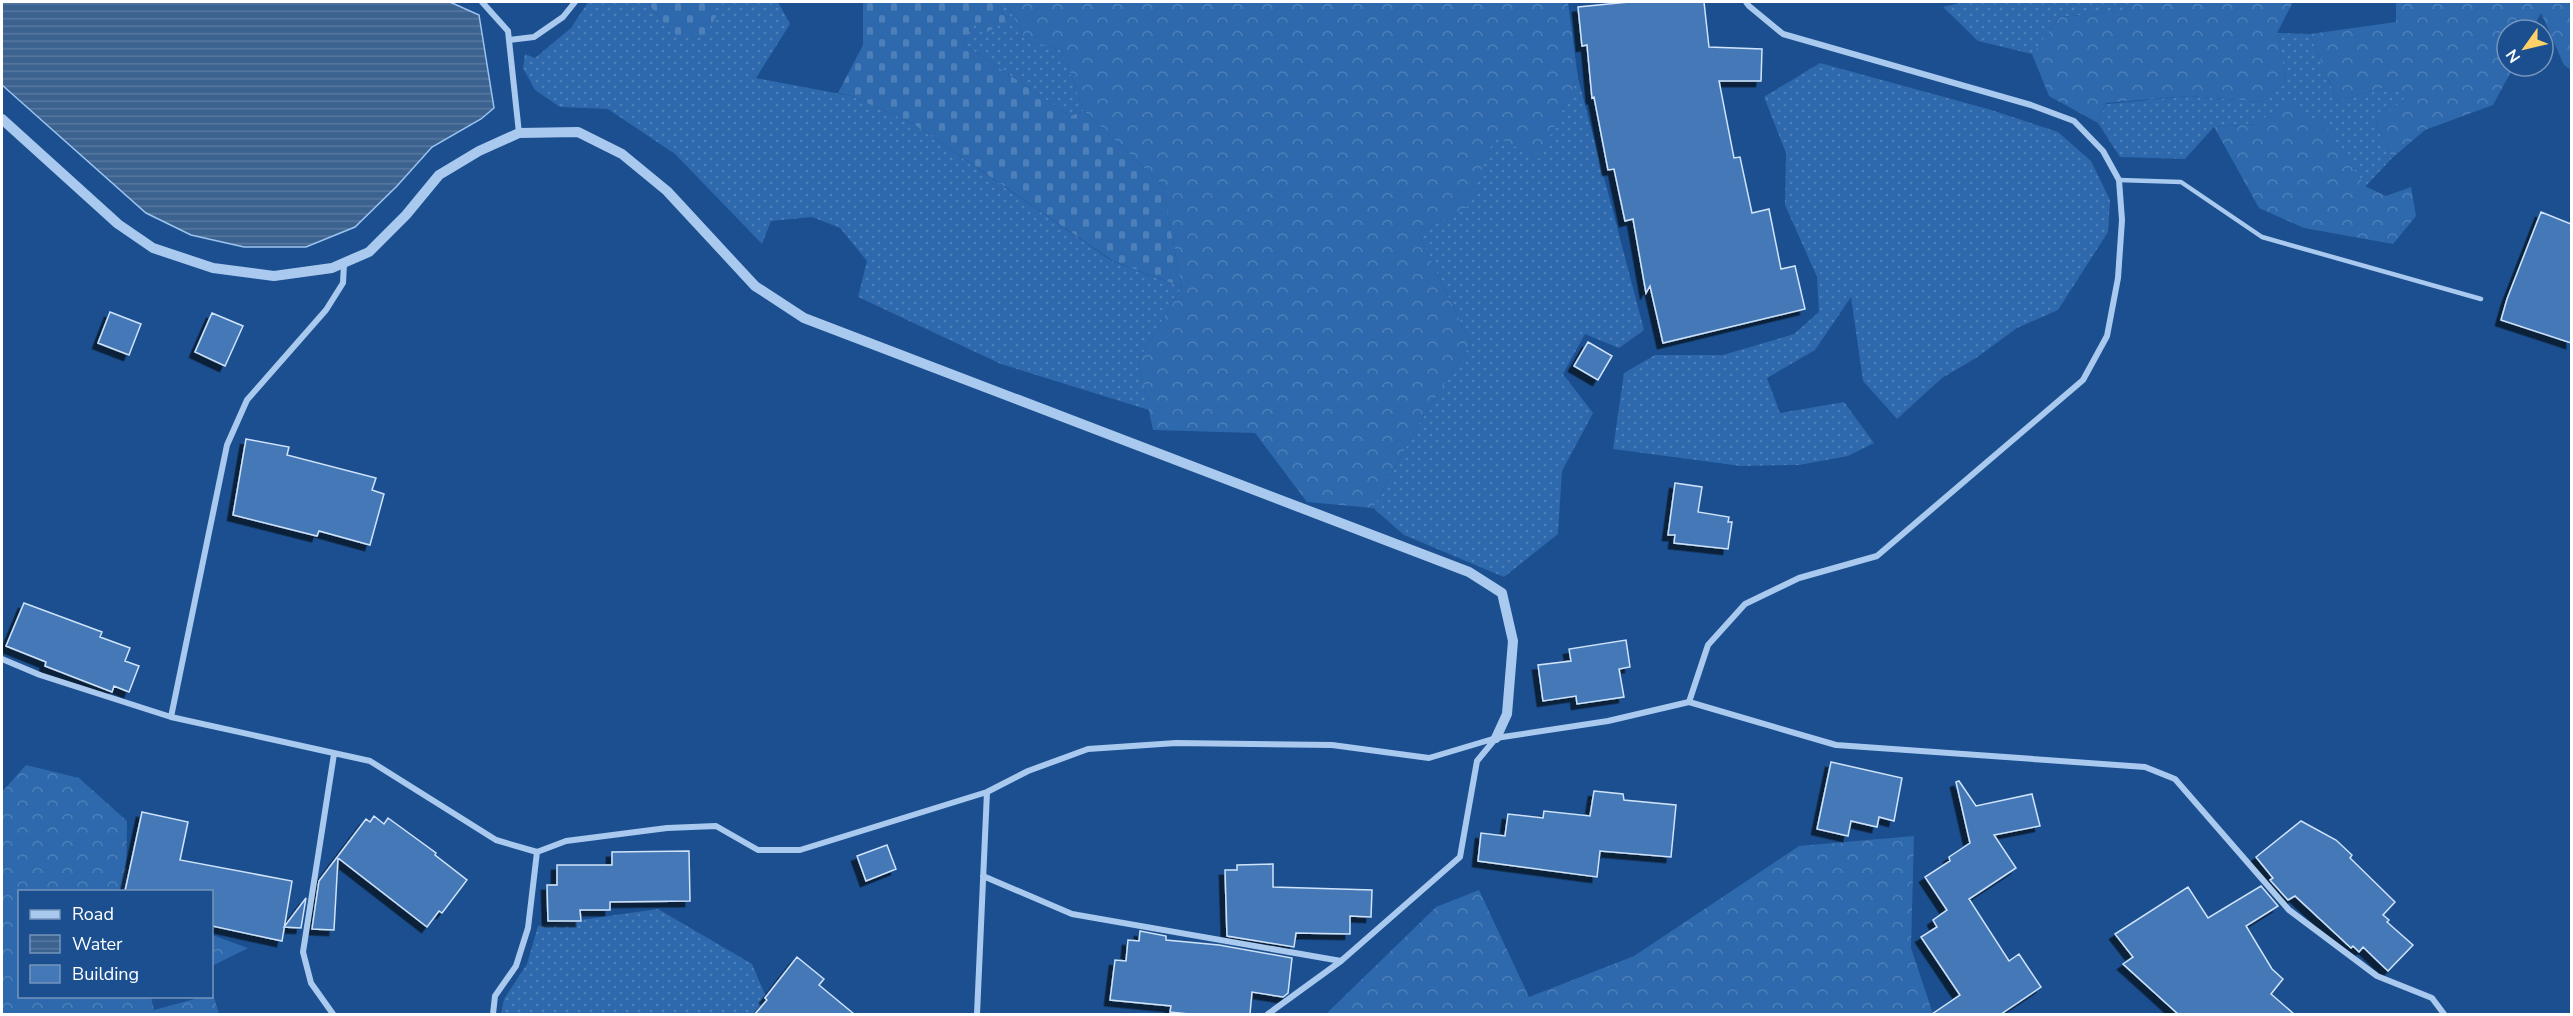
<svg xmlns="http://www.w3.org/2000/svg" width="2573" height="1016" viewBox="0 0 2573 1016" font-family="'Nunito Sans',sans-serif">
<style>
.grass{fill:url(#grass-dots)}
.forest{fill:url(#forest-crowns)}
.cemetery{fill:url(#cemetery-stones)}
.water{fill:url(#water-rules);stroke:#9cc4f0;stroke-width:1.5}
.building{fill:#4478b7;stroke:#cfe3fa;stroke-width:1.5;filter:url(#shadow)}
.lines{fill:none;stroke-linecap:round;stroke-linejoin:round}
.service{stroke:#a9c9ee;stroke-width:4.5}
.minor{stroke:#a9c9ee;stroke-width:6}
.tertiary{stroke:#a9c9ee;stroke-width:10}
</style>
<defs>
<pattern id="grass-dots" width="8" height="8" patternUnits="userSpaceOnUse" patternTransform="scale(1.5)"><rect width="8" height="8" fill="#2e69ad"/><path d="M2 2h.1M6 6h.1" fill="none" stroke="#4d80b9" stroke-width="1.8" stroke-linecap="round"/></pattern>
<pattern id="forest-crowns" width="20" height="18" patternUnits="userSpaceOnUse" patternTransform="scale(1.5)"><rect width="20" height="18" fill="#2e69ad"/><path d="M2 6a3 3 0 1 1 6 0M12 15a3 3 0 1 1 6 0" fill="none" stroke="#4d80b9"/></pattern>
<pattern id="cemetery-stones" width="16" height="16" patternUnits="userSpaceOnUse" patternTransform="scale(1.5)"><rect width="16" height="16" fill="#2e69ad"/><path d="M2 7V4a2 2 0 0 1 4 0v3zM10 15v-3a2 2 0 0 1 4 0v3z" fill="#4d80b9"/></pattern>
<pattern id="water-rules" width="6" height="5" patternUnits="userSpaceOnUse" patternTransform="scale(1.5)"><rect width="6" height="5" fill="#3c6290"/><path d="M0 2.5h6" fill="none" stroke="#597aa1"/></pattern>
<filter id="shadow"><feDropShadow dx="-5.5" dy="5.5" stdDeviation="0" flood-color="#0009"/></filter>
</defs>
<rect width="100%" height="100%" fill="#1b4f8f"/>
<path class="grass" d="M 588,2 L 647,2 L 673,35 L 716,17 L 716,2 L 778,2 L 790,24 L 756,78 L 851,96 L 912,123 L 1112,261 L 1182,287 L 1138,361 L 1149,410 L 1001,364 L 858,297 L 867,261 L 840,228 L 812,217 L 771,221 L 762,244 L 675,154 L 608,109 L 560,107 L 535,90 L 523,68 L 525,54 L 535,58 L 571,28 Z
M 998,2 L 1006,2 L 1026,41 L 1062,50 L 1084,111 L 1070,116 L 962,43 L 976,22 L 1007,21 Z
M 1964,2 L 2131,2 L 2128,10 L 2060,17 L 2032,54 L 1978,41 L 1943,7 Z
M 2277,33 L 2310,34 L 2337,101 L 2383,88 L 2410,94 L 2376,124 L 2392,158 L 2365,187 L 2326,126 L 2256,124 L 2214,127 L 2185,159 L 2120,157 L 2098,123 L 2106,104 L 2189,96 L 2261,102 L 2286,81 Z
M 1820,63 L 1988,109 L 2058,132 L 2091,161 L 2110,200 L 2108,232 L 2058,310 L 2017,328 L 1976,358 L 1942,378 L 1897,419 L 1863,381 L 1851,297 L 1815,350 L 1767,378 L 1780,413 L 1844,402 L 1874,443 L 1848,456 L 1799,465 L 1741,466 L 1613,449 L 1624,373 L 1655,355 L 1723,355 L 1794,334 L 1819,312 L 1817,277 L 1785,205 L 1786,153 L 1764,97 Z
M 1578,78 L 1644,330 L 1619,348 L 1585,334 L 1563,374 L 1593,413 L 1562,471 L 1558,534 L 1504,577 L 1404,535 L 1373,508 L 1422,418 L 1471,344 L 1418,233 L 1466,207 L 1495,135 L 1539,158 Z
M 658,909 L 752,964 L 769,1004 L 767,1014 L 501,1014 L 504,999 L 527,964 L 538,926 Z"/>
<path class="forest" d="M 1006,2 L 1568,2 L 1578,78 L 1539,159 L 1495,136 L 1467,207 L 1418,233 L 1471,344 L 1422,418 L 1373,508 L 1307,502 L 1255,433 L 1153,430 L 1138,361 L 1182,287 L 1162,185 L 1084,111 L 1062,50 L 1026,41 Z
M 2131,2 L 2293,2 L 2277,33 L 2286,81 L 2261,102 L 2189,96 L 2106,103 L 2098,123 L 2049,96 L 2032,54 L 2060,17 L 2127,10 Z
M 2396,2 L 2571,2 L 2571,70 L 2564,65 L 2541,13 L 2532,30 L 2507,30 L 2507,66 L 2514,66 L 2493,105 L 2425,130 L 2392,158 L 2376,124 L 2409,94 L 2383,88 L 2337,101 L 2310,34 L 2396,22 Z
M 2286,102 L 2326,126 L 2365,186 L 2386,196 L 2411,187 L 2416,216 L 2393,244 L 2304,228 L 2259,208 L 2214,127 L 2256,124 Z
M 26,765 L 79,778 L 127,821 L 126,891 L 20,892 L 20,996 L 151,997 L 154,1010 L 213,994 L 219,1014 L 2,1014 L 2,792 Z
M 1914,836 L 1911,948 L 1933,1014 L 1326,1014 L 1436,907 L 1479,890 L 1529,997 L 1634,956 L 1799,846 Z
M 212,935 L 248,948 L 212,966 Z"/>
<path class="cemetery" d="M 647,2 L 716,2 L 716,17 L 703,38 L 673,35 Z
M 863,2 L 998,2 L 1007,21 L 987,32 L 976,23 L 962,43 L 1070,116 L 1084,111 L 1162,185 L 1182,287 L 1113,261 L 912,123 L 851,96 L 838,93 L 863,45 Z"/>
<path class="water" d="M 2,2 L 450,2 L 479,15 L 494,108 L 481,119 L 432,147 L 397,186 L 355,227 L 306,247 L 244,247 L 191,235 L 146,213 L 2,85 Z"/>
<path class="building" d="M 1629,2 L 1704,2 L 1709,47 L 1762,49 L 1761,81 L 1719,81 L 1734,158 L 1740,157 L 1752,213 L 1769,209 L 1781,269 L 1795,266 L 1805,309 L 1663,343 L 1650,286 L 1646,293 L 1633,219 L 1625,221 L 1614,169 L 1608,170 L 1594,97 L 1592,98 L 1587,45 L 1582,46 L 1578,7 Z
M 2541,212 L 2571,224 L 2571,343 L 2501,320 L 2507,299 Z
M 110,312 L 141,324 L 129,355 L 98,343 Z
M 212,313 L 243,326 L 225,366 L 195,352 Z
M 1588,342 L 1612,356 L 1598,380 L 1574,366 Z
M 246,439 L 289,447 L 287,455 L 376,478 L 372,490 L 384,494 L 370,545 L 319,531 L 317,536 L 233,515 Z
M 1675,483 L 1702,487 L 1698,512 L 1729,517 L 1728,522 L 1732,522 L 1728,549 L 1674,543 L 1675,535 L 1668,535 Z
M 24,603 L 102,632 L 100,637 L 130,648 L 125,661 L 139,666 L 129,692 L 114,686 L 112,692 L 45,666 L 46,662 L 6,646 Z
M 1626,640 L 1630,667 L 1619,669 L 1624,697 L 1577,704 L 1576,696 L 1543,701 L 1538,665 L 1571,661 L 1569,649 Z
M 1831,762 L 1902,778 L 1894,821 L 1879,817 L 1877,827 L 1851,821 L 1848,836 L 1817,829 Z
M 1959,781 L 1976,806 L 2032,794 L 2040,826 L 1994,835 L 2016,868 L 1969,899 L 2009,961 L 2019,954 L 2041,987 L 2001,1014 L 1932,1014 L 1960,995 L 1921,937 L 1937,927 L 1933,920 L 1947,910 L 1925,877 L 1950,861 L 1949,857 L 1970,843 L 1956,782 Z
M 1594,791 L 1623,794 L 1624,800 L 1676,805 L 1671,857 L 1600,851 L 1597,877 L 1478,861 L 1481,833 L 1505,836 L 1508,814 L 1543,818 L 1544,811 L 1590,816 Z
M 142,812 L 188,822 L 180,860 L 292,881 L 282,941 L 212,926 L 212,891 L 125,891 Z
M 374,816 L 384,824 L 388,818 L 436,853 L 435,855 L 467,880 L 442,913 L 439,911 L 427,927 L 338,858 L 334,930 L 312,929 L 319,881 L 366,819 L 370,822 Z
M 2301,821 L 2336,840 L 2352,855 L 2350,858 L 2395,902 L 2383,915 L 2389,920 L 2387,922 L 2413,945 L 2388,971 L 2363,947 L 2359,952 L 2353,946 L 2351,948 L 2295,896 L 2288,900 L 2270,880 L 2273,878 L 2256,857 Z
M 887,845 L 896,869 L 866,881 L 857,856 Z
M 689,851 L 690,901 L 610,902 L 610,910 L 580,910 L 581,921 L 548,921 L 547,885 L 557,885 L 557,865 L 612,865 L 612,852 Z
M 1273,864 L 1273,887 L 1372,890 L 1371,917 L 1350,916 L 1350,934 L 1296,933 L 1294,947 L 1227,936 L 1225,870 L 1237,870 L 1237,865 Z
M 2261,886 L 2278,906 L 2246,926 L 2272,969 L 2283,979 L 2271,994 L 2294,1014 L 2178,1014 L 2123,964 L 2133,957 L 2115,934 L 2188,887 L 2208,918 Z
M 306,898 L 301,928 L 284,927 Z
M 1140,931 L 1166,936 L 1166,940 L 1219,945 L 1292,958 L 1288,993 L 1283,997 L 1252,992 L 1250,1014 L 1189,1014 L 1170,1012 L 1171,1006 L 1110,1000 L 1115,960 L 1126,961 L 1128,940 L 1139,941 Z
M 797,957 L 824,979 L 819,985 L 854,1014 L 755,1014 L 767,1000 L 765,998 Z"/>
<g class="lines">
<path class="service" d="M 2119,180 L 2181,182 L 2262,237 L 2481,299"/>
<path class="minor" d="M 482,2 L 508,31 L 519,133
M 509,40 L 534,37 L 563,17 L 575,2
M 2,659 L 40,675 L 171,717 L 370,761 L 496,840 L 537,852 L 566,841 L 667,828 L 716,826 L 758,850 L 800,850 L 987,792 L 1028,771 L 1088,749 L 1176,743 L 1332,745 L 1429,758 L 1496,738 L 1608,721 L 1689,702 L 1836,745 L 2145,767 L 2175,779 L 2289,910 L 2377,976 L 2432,998 L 2444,1014
M 1689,702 L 1708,645 L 1745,604 L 1799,578 L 1877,556 L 2083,380 L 2107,336 L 2118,278 L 2122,220 L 2119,180 L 2103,151 L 2074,121 L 2031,105 L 1783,34 L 1749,6 L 1746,2
M 171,717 L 227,445 L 247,400 L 326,310 L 343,283 L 344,263
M 983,876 L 1072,914 L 1341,961
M 333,1014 L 311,983 L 303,952 L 334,754
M 493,1014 L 495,996 L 516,966 L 528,928 L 537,852
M 977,1014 L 987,792
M 1268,1014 L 1341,961 L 1460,857 L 1477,761 L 1496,738"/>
<path class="tertiary" d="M 2,119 L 118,224 L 153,248 L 213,268 L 274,276 L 332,268 L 369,252 L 406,215 L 439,175 L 479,151 L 519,133 L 578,132 L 622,154 L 667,191 L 755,286 L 804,318 L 1469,572 L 1502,593 L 1513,641 L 1507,714 L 1496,738"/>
</g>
<rect width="2573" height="1016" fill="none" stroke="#ffffff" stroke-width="6"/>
<rect x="18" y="890" width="195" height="108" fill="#1b4f8f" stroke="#7695bc" stroke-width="1.5"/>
<rect x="30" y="910" width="30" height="9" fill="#a9c9ee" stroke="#7695bc" stroke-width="1.5"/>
<text x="72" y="920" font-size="18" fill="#ffffff">Road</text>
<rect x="30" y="935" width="30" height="18" fill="url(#water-rules)" stroke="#7695bc" stroke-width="1.5"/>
<text x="72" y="950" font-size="18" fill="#ffffff">Water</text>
<rect x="30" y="965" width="30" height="18" fill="#4478b7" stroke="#7695bc" stroke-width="1.5"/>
<text x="72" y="980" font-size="18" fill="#ffffff">Building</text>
<g transform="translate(2525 48) rotate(236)"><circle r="28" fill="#1b4f8f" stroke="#7695bc" stroke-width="1.5"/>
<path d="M0-4.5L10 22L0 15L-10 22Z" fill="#ffd166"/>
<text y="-9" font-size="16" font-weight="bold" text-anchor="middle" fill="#ffffff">N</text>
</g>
</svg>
